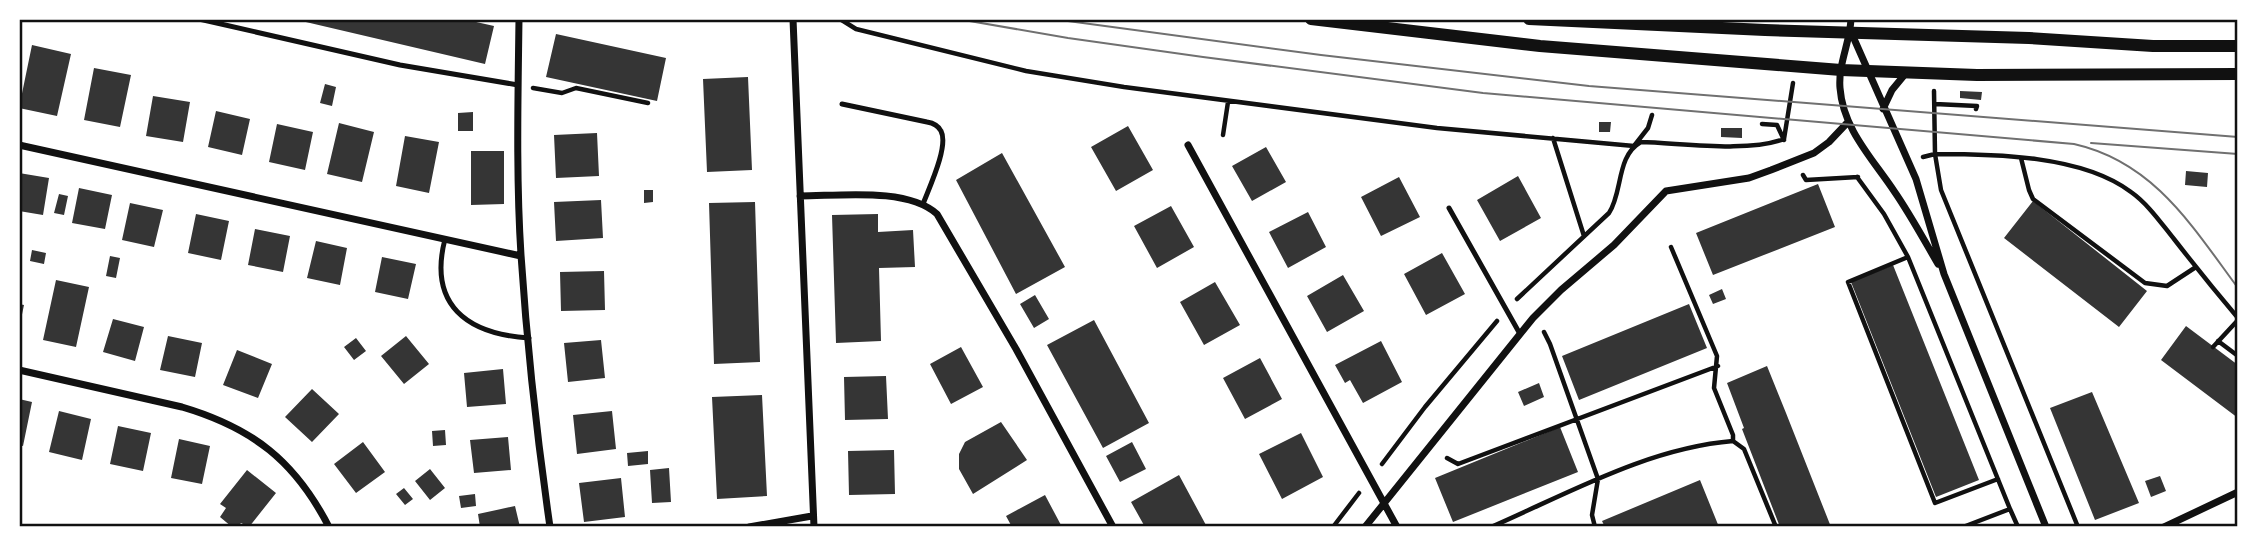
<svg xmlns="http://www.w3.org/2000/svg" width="2257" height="546" viewBox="0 0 2257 546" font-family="'Titillium Web',sans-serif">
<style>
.building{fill:#353535}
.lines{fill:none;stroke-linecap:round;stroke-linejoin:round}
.path{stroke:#111;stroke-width:4.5}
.service{stroke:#111;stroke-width:5}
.minor{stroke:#111;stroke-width:7}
.tertiary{stroke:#111;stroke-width:12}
.tram{stroke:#707070;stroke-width:2}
.neatline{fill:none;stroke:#111;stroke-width:2.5}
</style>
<rect width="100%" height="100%" fill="#fff"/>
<path class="building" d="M 293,19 L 463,19 L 494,26 L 485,64 Z
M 556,34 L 666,58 L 657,101 L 546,77 Z
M 32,45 L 71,54 L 57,116 L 19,108 Z
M 94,68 L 131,75 L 120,127 L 84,120 Z
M 748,77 L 752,170 L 707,172 L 703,79 Z
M 325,84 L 336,87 L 332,106 L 320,103 Z
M 1960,91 L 1982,92 L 1981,100 L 1960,98 Z
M 153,96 L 190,102 L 183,142 L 146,136 Z
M 216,111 L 250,119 L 242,155 L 208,147 Z
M 473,112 L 473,131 L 458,131 L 458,113 Z
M 1599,122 L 1611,122 L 1610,132 L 1599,132 Z
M 339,123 L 374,132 L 362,182 L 327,174 Z
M 277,124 L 313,132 L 305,170 L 269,162 Z
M 1128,126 L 1153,170 L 1116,191 L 1091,147 Z
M 1721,128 L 1742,128 L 1742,138 L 1721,137 Z
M 597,133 L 599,176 L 556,178 L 554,135 Z
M 405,136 L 439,142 L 429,193 L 396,186 Z
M 1266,147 L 1286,182 L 1252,201 L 1232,166 Z
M 471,151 L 504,151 L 504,204 L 471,205 Z
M 1002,153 L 1065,267 L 1016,294 L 956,180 Z
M 2186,171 L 2208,173 L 2207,187 L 2185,185 Z
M 19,173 L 49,178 L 43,215 L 19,211 Z
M 1518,176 L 1541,218 L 1500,241 L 1477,200 Z
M 1399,177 L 1420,217 L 1381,236 L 1361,197 Z
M 1818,184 L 1835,227 L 1713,275 L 1696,233 Z
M 79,188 L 112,195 L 105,229 L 72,223 Z
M 644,190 L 653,190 L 653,202 L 644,203 Z
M 59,194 L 68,196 L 64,215 L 54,213 Z
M 601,200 L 603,238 L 556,241 L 554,202 Z
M 2033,201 L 2147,291 L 2119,327 L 2004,238 Z
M 755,202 L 760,362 L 714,364 L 709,203 Z
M 130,203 L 163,210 L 154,247 L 122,240 Z
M 1171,206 L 1194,247 L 1157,268 L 1134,226 Z
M 1308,212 L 1326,247 L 1288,268 L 1269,232 Z
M 196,214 L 229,221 L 221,260 L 188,253 Z
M 878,214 L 878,232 L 913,230 L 915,267 L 879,268 L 881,341 L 836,343 L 832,215 Z
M 255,229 L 290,236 L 283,272 L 248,265 Z
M 316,241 L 347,248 L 340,285 L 307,278 Z
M 32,250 L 46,253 L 44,264 L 30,261 Z
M 1442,253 L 1465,294 L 1426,315 L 1404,274 Z
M 110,256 L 120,258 L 116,278 L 106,276 Z
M 382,257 L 416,264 L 408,299 L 375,292 Z
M 1893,265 L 1979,480 L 1936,497 L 1851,282 Z
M 604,271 L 605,310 L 561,311 L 560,272 Z
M 1343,275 L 1364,311 L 1327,332 L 1307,296 Z
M 56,280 L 89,287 L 76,347 L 43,340 Z
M 1215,282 L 1240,325 L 1204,345 L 1180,302 Z
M 1722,289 L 1726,299 L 1713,304 L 1709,295 Z
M 1035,295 L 1049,319 L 1034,328 L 1020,304 Z
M 19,304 L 24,305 L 20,324 L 19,324 Z
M 1689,304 L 1707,348 L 1579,400 L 1562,356 Z
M 113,319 L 144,327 L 135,361 L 103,352 Z
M 1094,320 L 1149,423 L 1103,448 L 1047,345 Z
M 2186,326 L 2238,365 L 2238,418 L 2161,360 Z
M 168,336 L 202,343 L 195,377 L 160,370 Z
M 406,336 L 429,364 L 404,384 L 381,356 Z
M 356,338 L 366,351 L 354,360 L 344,347 Z
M 601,340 L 605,378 L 568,382 L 564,343 Z
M 1381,341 L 1402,382 L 1363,403 L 1350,380 L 1345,383 L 1335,365 Z
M 961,347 L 983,387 L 951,404 L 930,364 Z
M 237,350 L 272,364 L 258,398 L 223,385 Z
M 1260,358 L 1282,399 L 1245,419 L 1223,378 Z
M 1767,366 L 1786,413 L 1831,527 L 1780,527 L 1742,429 L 1744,428 L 1727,383 Z
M 503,369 L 506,404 L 467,407 L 464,373 Z
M 886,376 L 888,419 L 845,420 L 844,377 Z
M 1539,383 L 1544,397 L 1524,406 L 1518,392 Z
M 312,389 L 339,414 L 312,442 L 285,417 Z
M 2092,392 L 2139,503 L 2095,520 L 2050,408 Z
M 762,395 L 767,496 L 717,499 L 712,397 Z
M 19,399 L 32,402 L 23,446 L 19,445 Z
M 59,411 L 91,419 L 82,460 L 49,452 Z
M 612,411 L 616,449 L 577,454 L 573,415 Z
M 1001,422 L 1027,460 L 973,494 L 959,469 L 959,454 L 965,442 Z
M 118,426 L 151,433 L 143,471 L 110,464 Z
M 1560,427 L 1578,472 L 1453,522 L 1435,478 Z
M 445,430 L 446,445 L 433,446 L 432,431 Z
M 1301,433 L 1323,477 L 1282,499 L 1259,454 Z
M 508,437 L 511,470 L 474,473 L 470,440 Z
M 179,439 L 210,446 L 202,484 L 171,478 Z
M 363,442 L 385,472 L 356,493 L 334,464 Z
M 1132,442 L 1146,469 L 1120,482 L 1106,456 Z
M 894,450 L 895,494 L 849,495 L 848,451 Z
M 648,451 L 648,464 L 628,466 L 627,453 Z
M 669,468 L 671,502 L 652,503 L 650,470 Z
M 430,469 L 445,488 L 430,500 L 415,481 Z
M 247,470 L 276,493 L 249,527 L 241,523 L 238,527 L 232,527 L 220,517 L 226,508 L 220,504 Z
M 1179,475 L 1207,527 L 1145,527 L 1131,502 Z
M 2160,476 L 2166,491 L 2151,497 L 2145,481 Z
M 621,478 L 625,517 L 584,522 L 579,483 Z
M 1700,480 L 1719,527 L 1605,527 L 1602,521 Z
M 404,488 L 413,499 L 405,505 L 396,494 Z
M 475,494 L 476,506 L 461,508 L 459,496 Z
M 1045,495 L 1062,527 L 1012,527 L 1006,516 Z
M 515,506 L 520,527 L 480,527 L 478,514 Z"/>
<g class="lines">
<path class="path" d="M 840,19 L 856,29 L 1026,71 L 1124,87 L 1437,128 L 1634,146 L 1648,128 L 1652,115
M 19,23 L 20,19
M 533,88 L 562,93 L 576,88 L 648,103
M 1935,104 L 1977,106 L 1976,109
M 1762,124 L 1777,125 L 1784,140
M 1223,135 L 1228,102
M 1553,138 L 1584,236
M 1923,157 L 1935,154 L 1934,91
M 2021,158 L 2029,190 L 2033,199 L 2145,283 L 2167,286 L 2196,267
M 1803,175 L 1806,180 L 1858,177
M 1857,177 L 1884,214 L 1908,257 L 2010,509
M 1671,247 L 1717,356 L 1714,388 L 1733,435 L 1733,441
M 1908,257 L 1848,282 L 1935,503 L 1998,479
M 1517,299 L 1609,213 C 1623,192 1616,156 1641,142 C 1682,143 1747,153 1784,139 L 1793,83
M 1544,332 L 1550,344 L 1598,479 L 1592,515 L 1595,527
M 2218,341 L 2238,356
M 2213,347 L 2238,320
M 1447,458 L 1458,464 L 1718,366
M 1382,464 L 1425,407 L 1497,321
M 1333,527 L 1359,493
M 1491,527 C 1569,493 1648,448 1733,441 L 1744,449 L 1776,527
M 1963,527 L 2010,509 L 2018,527
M 2078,527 L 1941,190 L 1935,154 C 1994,154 2082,155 2131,192 C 2148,204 2161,223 2174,239 C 2195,266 2216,292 2238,318"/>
<path class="service" d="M 199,19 L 400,65 L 518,85
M 842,104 L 927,122 C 933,123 938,125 941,131 C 949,146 929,188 923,204
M 1449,208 L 1520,334
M 445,239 C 428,305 467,334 529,338"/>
<path class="minor" d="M 519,19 C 518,98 516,177 521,255 C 527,346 537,437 550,527
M 793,19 L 814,527
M 1851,19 C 1850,43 1838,64 1840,88 C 1843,129 1872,158 1894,191 C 1910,214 1924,240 1938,264
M 1851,32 L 1916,179 L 1944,274 L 2046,527
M 1883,109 L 1892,90 L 1906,73
M 19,145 L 521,256
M 1188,145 L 1397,527
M 800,196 C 839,196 907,187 937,214 L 1016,349 L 1113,527
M 19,370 L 182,407 C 253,428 295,461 329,527
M 749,527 L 812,516
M 1365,527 L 1533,318 L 1561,290 L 1614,245 L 1666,191 L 1749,178 L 1771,170 L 1814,153 L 1829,142 L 1847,123
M 2164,527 L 2238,492"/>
<path class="tertiary" d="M 1311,19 L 1540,46 L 1841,70 L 1977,75 L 2238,74
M 1529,19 L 1765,30 L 2029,38 L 2153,46 L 2238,46"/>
<path class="tram" d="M 958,19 L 1068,38 L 1203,57 L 1483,93 L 2074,144 C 2154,162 2192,226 2238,288
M 1053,19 L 1321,55 L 1589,86 L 2238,137
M 2091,143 L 2238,154"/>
</g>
<rect width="2257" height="546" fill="none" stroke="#ffffff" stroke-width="42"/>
<rect x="21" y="21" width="2215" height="504" class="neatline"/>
</svg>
